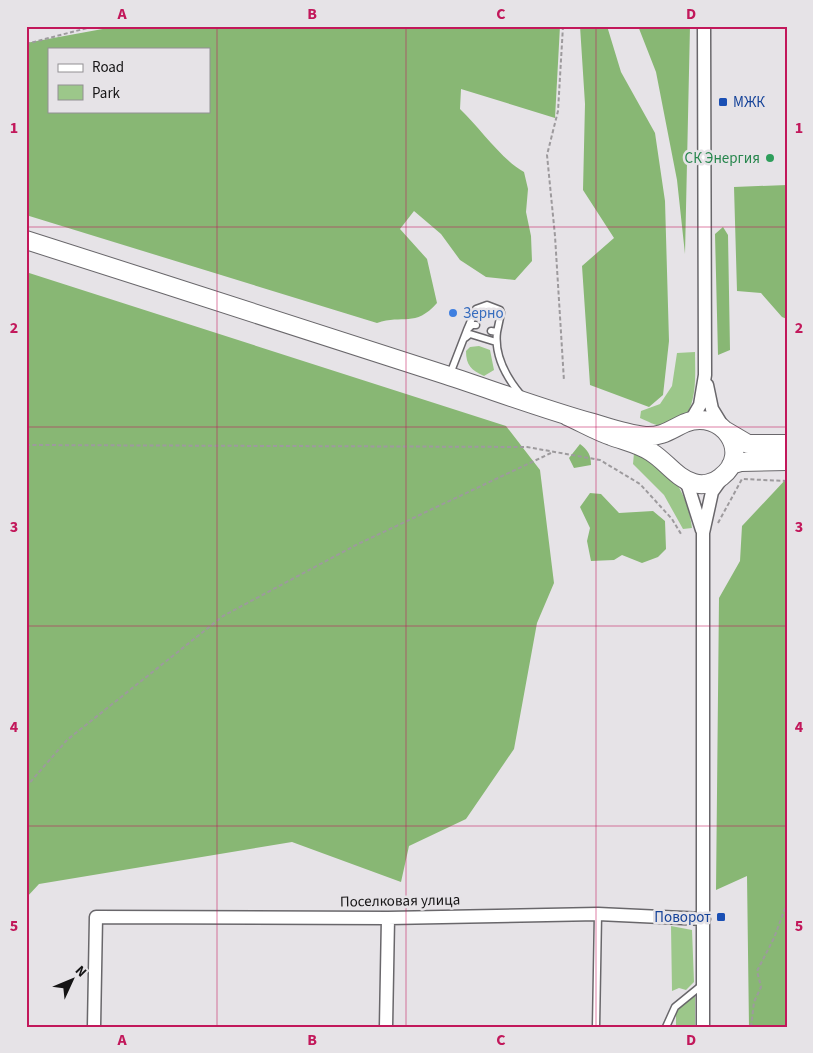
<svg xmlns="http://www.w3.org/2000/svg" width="813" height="1053" viewBox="0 0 813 1053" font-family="'Source Sans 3',sans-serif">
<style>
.green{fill:#9cc78a}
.forest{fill:#88b774;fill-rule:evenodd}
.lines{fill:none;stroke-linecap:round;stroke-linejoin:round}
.service-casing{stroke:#69676b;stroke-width:9}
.minor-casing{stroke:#69676b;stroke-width:15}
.secondary-casing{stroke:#69676b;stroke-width:20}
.path{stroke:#9d9a9d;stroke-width:2;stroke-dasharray:4 2.5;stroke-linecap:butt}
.service{stroke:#fff;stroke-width:6}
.minor{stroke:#fff;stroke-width:12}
.secondary{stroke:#fff;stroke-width:18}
.grid{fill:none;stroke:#c2185b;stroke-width:1;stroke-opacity:0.55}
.transit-dot{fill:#1a4fb4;stroke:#e6e3e7;stroke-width:2}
.leisure-dot{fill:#2e9e5b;stroke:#e6e3e7;stroke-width:2}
.shop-dot{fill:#3f7fe0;stroke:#e6e3e7;stroke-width:2}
.labels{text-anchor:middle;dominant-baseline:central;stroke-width:5;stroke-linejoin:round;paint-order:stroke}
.transit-label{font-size:15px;fill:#164399;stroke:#e6e3e7;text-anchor:start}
.leisure-label{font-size:15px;fill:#27864d;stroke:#e6e3e7;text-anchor:end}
.shop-label{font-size:15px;fill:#366cbe;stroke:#e6e3e7;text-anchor:start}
.street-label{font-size:15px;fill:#151415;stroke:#e6e3e7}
.neatline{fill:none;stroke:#c2185b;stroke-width:2}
.grid-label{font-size:16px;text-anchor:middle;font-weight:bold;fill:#c2185b}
</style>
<rect width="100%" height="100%" fill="#e6e3e7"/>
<path class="green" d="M 479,346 L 490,350 L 494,370 L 484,376 C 471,370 466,365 466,351 L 470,347 Z
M 695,352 C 695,378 700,425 663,426 C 656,426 647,421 640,418 L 641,411 L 660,404 L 672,386 L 677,353 Z
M 634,453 C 670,464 687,491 692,528 L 683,529 L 664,495 L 633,464 Z
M 671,926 L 692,930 L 694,982 L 686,990 L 679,988 L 672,991 Z
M 695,996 L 695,1027 L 676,1027 L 676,1010 Z"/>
<path class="forest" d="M 119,26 L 560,26 L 555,118 L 461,89 L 460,109 C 480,128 501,159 524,172 L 528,189 L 526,212 L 531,236 L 532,261 L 515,280 L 486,277 L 460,260 L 441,234 L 414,211 L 400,229 L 427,259 L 437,303 C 415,328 403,314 377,323 L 26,215 L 26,43 ZM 49,49 L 209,49 L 209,111 L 49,111 Z
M 580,26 L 607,26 L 621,72 L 655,133 L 665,201 L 669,341 L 663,395 L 649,407 L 590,385 L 582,266 L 614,238 L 583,190 L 585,104 Z
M 638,26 L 690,26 L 685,254 L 677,180 L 656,72 Z
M 787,185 L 787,319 L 782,317 L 761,293 L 737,291 L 734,187 Z
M 723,227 L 728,235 L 730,350 L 718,355 L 715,234 Z
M 26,272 L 506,426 L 540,470 L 554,583 L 537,623 L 514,749 L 466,819 L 409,846 L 401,882 L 292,842 L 39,884 L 26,898 Z
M 580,444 C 588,450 591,455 591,465 L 574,468 L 569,458 Z
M 787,478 L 787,1027 L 749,1027 L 747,876 L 716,890 L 719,598 L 740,561 L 742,526 Z
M 590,493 L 601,494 L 619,513 L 653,511 L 665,521 L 666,549 L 658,557 L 642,563 L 622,555 L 614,560 L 591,561 L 587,541 L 590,528 L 580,507 Z"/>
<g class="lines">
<g class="service-casing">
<path id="service" d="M 467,330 L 476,309 L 487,305 L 500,310 L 501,313 L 497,332
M 491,331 L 497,332 C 494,356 506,377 521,395
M 465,338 L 470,334 L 496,342
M 450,374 L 467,330 L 472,325 L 476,325
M 596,1027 L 598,914
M 666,1027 L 675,1007 L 702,985"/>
</g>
<g class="minor-casing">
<path id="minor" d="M 707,385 L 712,409 L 723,427
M 690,422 L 700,405 L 705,375 L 704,26
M 681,477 L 688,486 L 702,530
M 94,1027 L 96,917 L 388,918 L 598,914 L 704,919
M 386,1027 L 388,918
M 703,1027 L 703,533 L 712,492 L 722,478"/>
</g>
<g class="secondary-casing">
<path id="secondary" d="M 26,240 C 166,285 306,329 446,375 C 495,391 543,409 593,423 C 610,428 627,434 645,436 C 662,437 670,430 685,423 C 722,408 753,453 721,477 C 714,483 703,486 694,483 C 677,479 666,461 651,452 C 639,444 624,441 611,436 C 596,431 581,422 567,416
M 726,431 L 748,444 L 787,444
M 731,465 L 741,462 L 787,461"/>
</g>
<path class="path" d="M 563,26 L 558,111 L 547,155 L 555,236 L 564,381
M 26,44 L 95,26
M 26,445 L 527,447 L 600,460 L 640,484 L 672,519 L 681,534
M 718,523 L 742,479 L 787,481
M 26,787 L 67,740 L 223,616 L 356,545 L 551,453
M 751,1027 L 754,1002 L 761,987 L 757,971 L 774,938 L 787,903"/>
<use href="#service" class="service"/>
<use href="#minor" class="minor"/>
<use href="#secondary" class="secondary"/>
</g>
<path class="grid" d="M 217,26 L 217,1027M 406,26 L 406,1027M 596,26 L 596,1027M 26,227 L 787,227M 26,427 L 787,427M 26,626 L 787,626M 26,826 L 787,826"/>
<g class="transit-dot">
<rect x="718" y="97" width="10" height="10" rx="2.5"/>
<rect x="716" y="912" width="10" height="10" rx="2.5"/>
</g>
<circle class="leisure-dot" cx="770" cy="158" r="5"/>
<circle class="shop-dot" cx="453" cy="313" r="5"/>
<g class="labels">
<g class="transit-label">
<text x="733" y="102">МЖК</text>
<text x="711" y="917" text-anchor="end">Поворот</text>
</g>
<g class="leisure-label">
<text x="760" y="158">СК Энергия</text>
</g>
<g class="shop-label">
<text x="463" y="313">Зерно</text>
</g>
<g class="street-label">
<text transform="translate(400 901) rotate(-1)">Поселковая улица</text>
</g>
</g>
<rect width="813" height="1053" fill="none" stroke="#e6e3e7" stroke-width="55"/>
<rect x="48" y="48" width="162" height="65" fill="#e6e3e7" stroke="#929093"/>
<rect x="58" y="64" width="25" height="8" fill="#ffffff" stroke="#929093"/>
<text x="92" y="72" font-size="15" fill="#151415">Road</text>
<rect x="58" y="85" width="25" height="15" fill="#9cc78a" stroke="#929093"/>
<text x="92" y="98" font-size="15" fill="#151415">Park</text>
<g transform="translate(72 980) rotate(46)" stroke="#e6e3e7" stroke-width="4" paint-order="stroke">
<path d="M0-4L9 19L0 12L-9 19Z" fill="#151415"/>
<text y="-8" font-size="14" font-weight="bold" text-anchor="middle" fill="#151415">N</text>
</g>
<rect x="28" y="28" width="758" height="998" class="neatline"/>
<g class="grid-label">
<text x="122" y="19">A</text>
<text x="312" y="19">B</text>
<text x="501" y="19">C</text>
<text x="691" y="19">D</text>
<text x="14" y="133">1</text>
<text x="799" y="133">1</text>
<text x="14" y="333">2</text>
<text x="799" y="333">2</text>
<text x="14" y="532">3</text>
<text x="799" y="532">3</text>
<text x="14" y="732">4</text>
<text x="799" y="732">4</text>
<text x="14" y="931">5</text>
<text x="799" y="931">5</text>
<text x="122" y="1045">A</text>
<text x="312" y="1045">B</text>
<text x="501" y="1045">C</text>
<text x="691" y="1045">D</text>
</g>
</svg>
